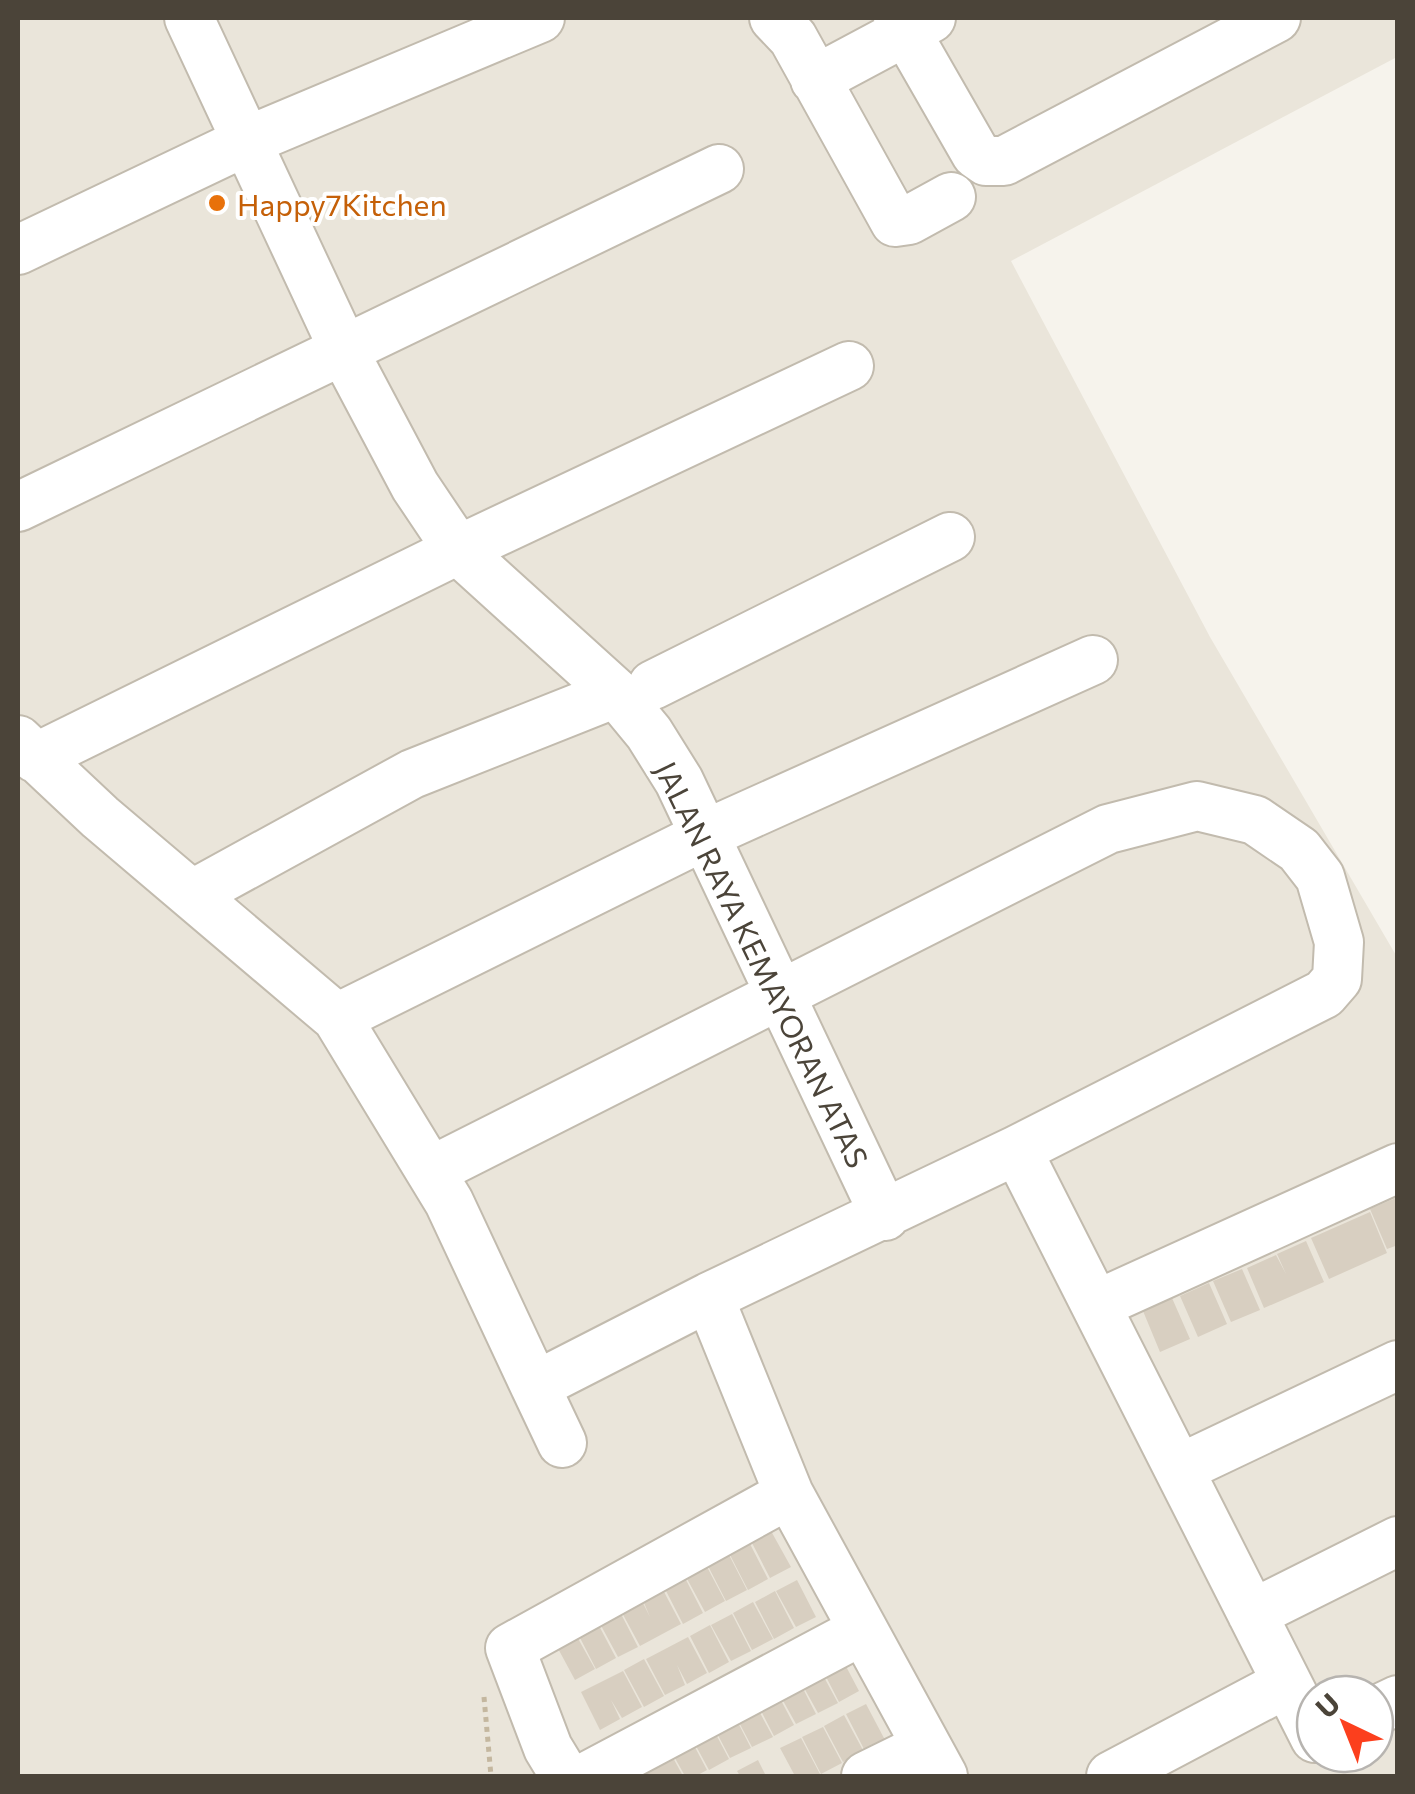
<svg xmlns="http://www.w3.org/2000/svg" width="1415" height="1794" viewBox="0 0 1415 1794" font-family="Commissioner,sans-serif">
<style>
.residential{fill:#eae5da;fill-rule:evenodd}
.building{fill:#d8cfc1}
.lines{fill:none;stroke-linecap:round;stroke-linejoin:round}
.minor-casing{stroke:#c2bbae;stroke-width:52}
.path{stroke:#c4b79f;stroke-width:5;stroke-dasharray:5 5;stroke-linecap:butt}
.minor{stroke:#fff;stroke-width:48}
.food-dot{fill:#e8710a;stroke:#fff;stroke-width:4}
.labels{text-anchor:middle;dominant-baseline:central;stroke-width:8;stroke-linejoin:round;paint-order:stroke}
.food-label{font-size:30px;fill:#c56008;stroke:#fff;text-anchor:start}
.street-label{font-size:30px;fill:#4b4439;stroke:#fff}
</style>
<rect width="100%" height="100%" fill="#f6f3ec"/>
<path class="residential" d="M 18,18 L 1397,18 L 1397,57 L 1011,261 L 1210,637 L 1397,957 L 1397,1776 L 18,1776 ZM 1315,1694 L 1375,1694 L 1375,1754 L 1315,1754 Z"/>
<path class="building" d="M 1398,1197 L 1398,1245 L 1387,1249 L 1370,1209 Z
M 1370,1212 L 1387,1253 L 1329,1279 L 1311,1238 Z
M 1306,1241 L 1324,1282 L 1264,1308 L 1247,1268 L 1276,1255 L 1286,1274 L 1277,1254 Z
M 1242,1269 L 1260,1310 L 1231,1322 L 1213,1281 Z
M 1209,1283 L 1227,1324 L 1198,1337 L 1180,1296 Z
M 1172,1298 L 1190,1339 L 1160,1352 L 1143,1311 Z
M 771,1531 L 791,1567 L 770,1578 L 751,1541 Z
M 749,1542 L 768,1579 L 748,1590 L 729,1553 Z
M 728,1553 L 747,1590 L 726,1601 L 707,1564 Z
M 706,1565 L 725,1601 L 705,1612 L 685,1575 Z
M 684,1576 L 703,1613 L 683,1624 L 664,1587 Z
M 797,1580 L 816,1617 L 796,1627 L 776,1591 Z
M 662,1588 L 681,1624 L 640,1646 L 620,1609 L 641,1599 L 650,1617 L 642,1598 Z
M 775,1591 L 794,1628 L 774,1639 L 755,1602 Z
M 753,1602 L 773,1639 L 752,1650 L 733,1613 Z
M 619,1610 L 638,1647 L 618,1657 L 598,1620 Z
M 732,1614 L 751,1651 L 731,1661 L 711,1625 Z
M 597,1622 L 616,1658 L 596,1669 L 577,1632 Z
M 710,1625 L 729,1662 L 709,1673 L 690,1636 Z
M 575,1633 L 595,1669 L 575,1680 L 555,1643 Z
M 688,1637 L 707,1673 L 687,1684 L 677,1665 L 685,1685 L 665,1695 L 646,1659 Z
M 840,1655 L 859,1691 L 839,1702 L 820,1665 Z
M 644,1659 L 664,1696 L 644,1707 L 624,1670 Z
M 818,1666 L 838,1703 L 818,1713 L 798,1677 Z
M 623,1671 L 642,1707 L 622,1718 L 611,1700 L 620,1719 L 600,1730 L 581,1692 Z
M 797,1677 L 816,1714 L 796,1724 L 776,1688 Z
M 775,1689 L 794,1725 L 774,1736 L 755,1699 Z
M 753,1700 L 773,1737 L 752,1747 L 733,1711 Z
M 866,1704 L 885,1740 L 865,1751 L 846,1714 Z
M 732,1711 L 751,1748 L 730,1758 L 711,1722 Z
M 844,1715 L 864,1752 L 843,1762 L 824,1726 Z
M 710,1723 L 729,1759 L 709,1770 L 689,1733 Z
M 823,1727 L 842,1763 L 821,1774 L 802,1737 Z
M 688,1734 L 707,1770 L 696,1776 L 685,1776 L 667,1744 Z
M 801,1738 L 820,1774 L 816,1776 L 795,1776 L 780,1748 Z
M 666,1745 L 683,1776 L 629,1776 Z
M 758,1760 L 766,1776 L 740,1776 L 737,1771 Z"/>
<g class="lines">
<g class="minor-casing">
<path id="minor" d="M 189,18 L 352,367 L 415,486 L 458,550 L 616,693 L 649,733 L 679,781 L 885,1216
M 774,18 L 793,38 L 895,222 L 909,220 L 951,197
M 898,18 L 976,154 L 986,161 L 1004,161 L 1276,18
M 815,80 L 931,18
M 18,250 L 249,140 L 540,18
M 18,507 L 719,169
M 653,685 L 950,537
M 18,740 L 100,817 L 337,1018 L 449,1202 L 535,1386 L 709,1297 L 1017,1150 L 1315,1738
M 35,758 L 458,550 L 849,366
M 726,825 L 1093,660
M 193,894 L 412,774 L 616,693
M 337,1018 L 704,836
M 431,1171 L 1108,829 L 1197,806 L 1255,820 L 1299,850 L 1320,877 L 1339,942 L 1337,979 L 1324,994 L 1017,1150
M 709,1297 L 789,1494 L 943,1776
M 1096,1305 L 1398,1168
M 535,1386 L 562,1443
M 1179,1469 L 1398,1365
M 1252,1614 L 1398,1541
M 1375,1711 L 1398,1700
M 565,1776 L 548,1748 L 510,1648 L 789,1494
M 588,1776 L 863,1630
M 866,1776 L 925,1747
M 1111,1776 L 1287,1683"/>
</g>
<path class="path" d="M 484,1697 L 491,1776"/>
<use href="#minor" class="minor"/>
</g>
<circle class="food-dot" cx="217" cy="203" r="10"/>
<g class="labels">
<g class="food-label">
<text x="237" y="203">Happy7Kitchen</text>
</g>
<g class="street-label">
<text transform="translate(763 964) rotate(64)">JALAN RAYA KEMAYORAN ATAS</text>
</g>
</g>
<rect width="1415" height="1794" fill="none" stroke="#4b4439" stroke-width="40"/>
<g transform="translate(1345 1724) rotate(317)"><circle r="48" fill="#ffffff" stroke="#b7b4b0" stroke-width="2.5"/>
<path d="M0-8L18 38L0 25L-18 38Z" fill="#fc3f1d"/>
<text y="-15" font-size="28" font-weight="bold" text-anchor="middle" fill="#4b4439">U</text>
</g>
</svg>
